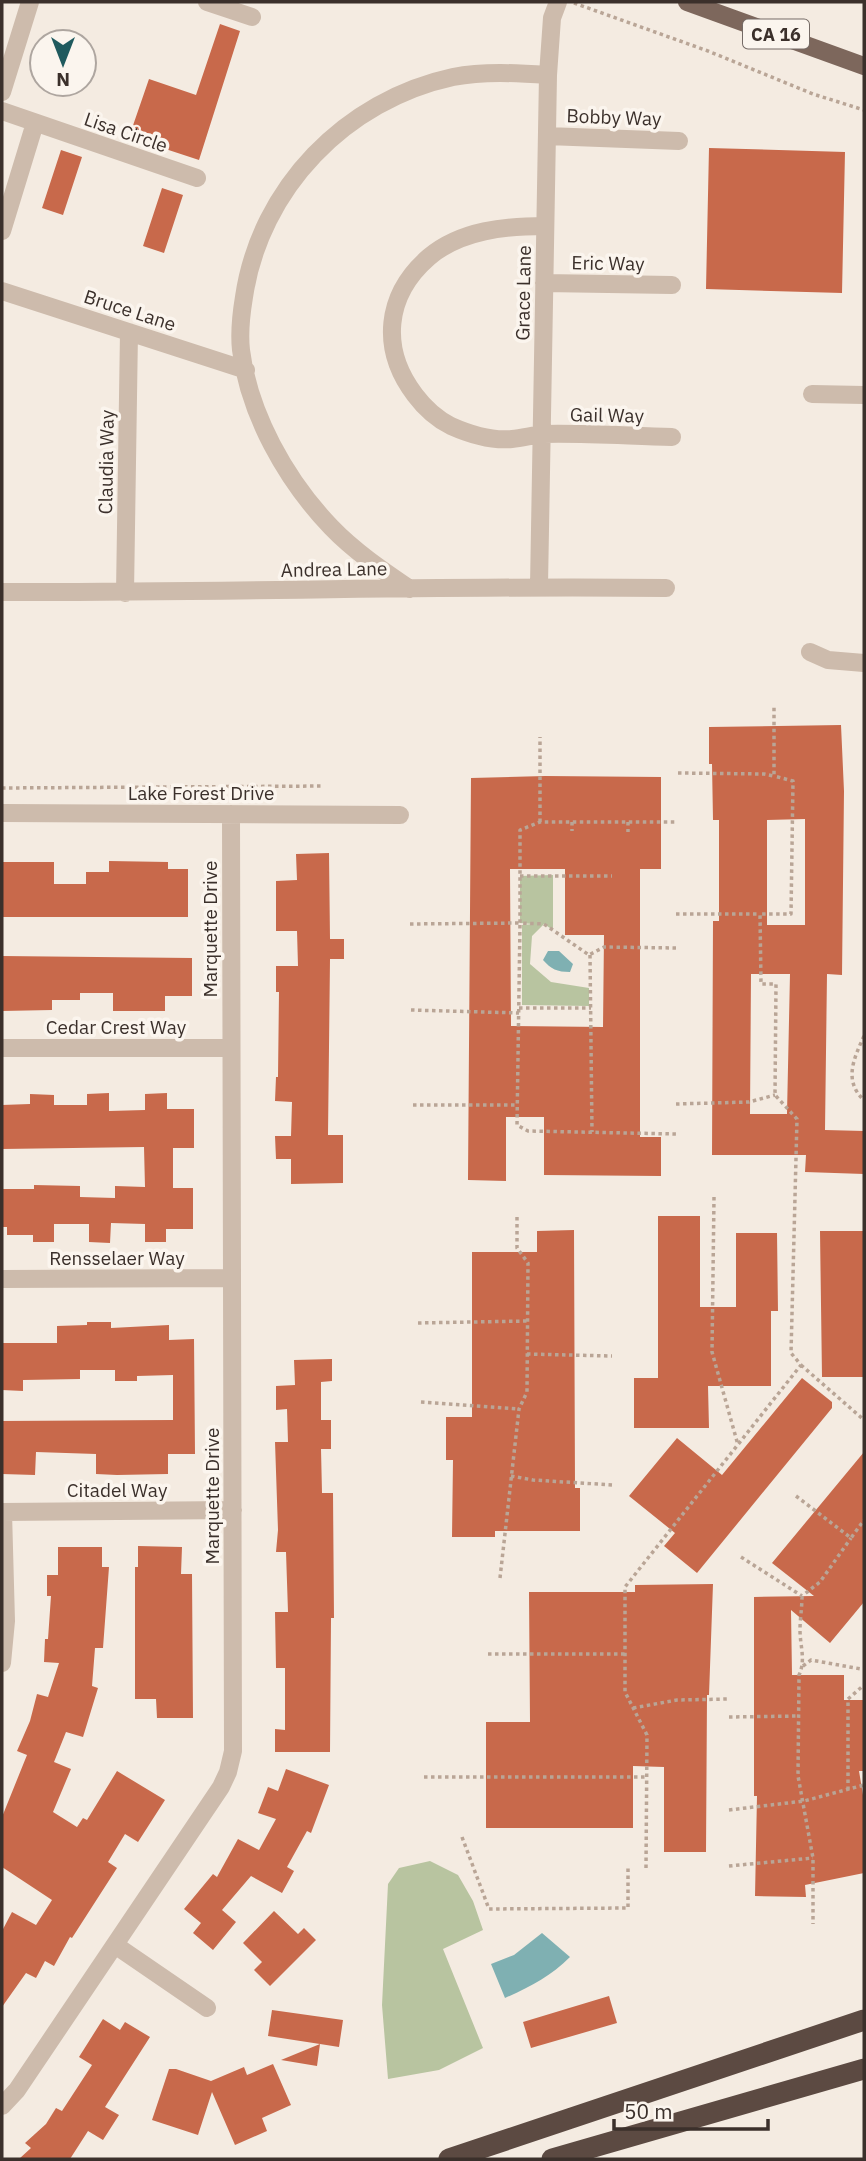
<svg xmlns="http://www.w3.org/2000/svg" width="866" height="2161" viewBox="0 0 866 2161" font-family="'IBM Plex Sans',sans-serif">
<style>
.green{fill:#b8c4a0}
.water{fill:#7fb0b2}
.building{fill:#c8694b;fill-rule:evenodd}
.lines{fill:none;stroke-linecap:round;stroke-linejoin:round}
.path{stroke:#b9a596;stroke-width:3.5;stroke-dasharray:3.5 3.5;stroke-linecap:butt}
.minor{stroke:#cdbbac;stroke-width:18}
.major{stroke:#7d675c;stroke-width:18}
.highway{stroke:#5c4a42;stroke-width:21}
.labels{text-anchor:middle;dominant-baseline:central;stroke-width:7;stroke-linejoin:round;paint-order:stroke}
.shield{fill:#fbf5ee;stroke:#756b66;stroke-width:2}
.shield-label{font-size:18px;font-weight:bold;fill:#3b302b}
.street-label{font-size:19px;fill:#3b302b;stroke:#fbf5ee}
</style>
<rect width="100%" height="100%" fill="#f4ebe1"/>
<path class="green" d="M 553,875 L 553,930 L 544,924 L 532,936 L 530,964 L 551,982 L 589,988 L 589,1006 L 522,1005 L 522,925 L 533,924 L 520,923 L 520,876 Z
M 430,1861 L 458,1875 L 473,1901 L 483,1930 L 443,1949 L 483,2048 L 439,2070 L 388,2079 L 382,2005 L 388,1884 L 399,1868 Z"/>
<path class="water" d="M 548,951 L 559,951 L 573,964 L 570,972 C 557,972 551,969 543,960 Z
M 542,1933 L 570,1957 C 551,1976 530,1987 505,1998 L 491,1964 L 514,1955 Z"/>
<path class="building" d="M 220,24 L 240,31 L 199,160 L 129,137 L 149,79 L 196,95 Z
M 709,148 L 845,152 L 842,293 L 706,289 Z
M 61,150 L 82,157 L 63,215 L 42,208 Z
M 162,188 L 183,195 L 164,253 L 143,246 Z
M 841,725 L 844,791 L 842,975 L 827,974 L 825,1130 L 864,1131 L 864,1174 L 805,1172 L 806,1155 L 712,1155 L 713,921 L 719,921 L 719,820 L 713,820 L 712,764 L 709,764 L 709,727 ZM 805,819 L 805,925 L 767,925 L 767,820 ZM 751,974 L 790,974 L 787,1114 L 750,1114 Z
M 545,776 L 661,777 L 661,869 L 640,869 L 640,1137 L 661,1137 L 661,1176 L 544,1175 L 544,1117 L 506,1117 L 506,1181 L 468,1180 L 471,778 ZM 510,869 L 565,869 L 565,935 L 604,935 L 603,1027 L 511,1026 Z
M 329,853 L 330,939 L 344,939 L 344,959 L 330,959 L 328,1135 L 343,1135 L 343,1183 L 291,1184 L 291,1159 L 276,1159 L 275,1136 L 291,1136 L 292,1102 L 275,1101 L 276,1077 L 278,1077 L 279,992 L 276,992 L 276,966 L 298,966 L 297,931 L 276,931 L 276,881 L 297,880 L 296,854 Z
M 109,861 L 168,862 L 168,869 L 188,869 L 188,917 L 2,917 L 2,862 L 54,862 L 54,884 L 86,884 L 86,872 L 109,872 Z
M 2,956 L 192,958 L 192,996 L 165,996 L 165,1011 L 113,1011 L 113,993 L 80,993 L 80,1000 L 52,1000 L 52,1010 L 2,1011 Z
M 109,1093 L 109,1111 L 145,1110 L 145,1094 L 167,1093 L 167,1109 L 194,1109 L 194,1148 L 173,1148 L 173,1188 L 193,1188 L 193,1229 L 166,1229 L 166,1242 L 145,1242 L 145,1224 L 111,1223 L 110,1243 L 89,1242 L 89,1224 L 54,1224 L 54,1242 L 33,1242 L 33,1235 L 7,1235 L 7,1227 L 2,1227 L 2,1189 L 34,1189 L 34,1185 L 80,1186 L 80,1197 L 115,1198 L 115,1186 L 145,1187 L 144,1147 L 2,1149 L 2,1105 L 30,1104 L 30,1094 L 54,1095 L 54,1105 L 87,1105 L 87,1094 Z
M 658,1216 L 700,1216 L 700,1307 L 736,1307 L 736,1233 L 777,1233 L 778,1311 L 771,1311 L 771,1386 L 708,1386 L 709,1428 L 634,1428 L 634,1378 L 658,1378 Z
M 574,1230 L 575,1488 L 580,1488 L 580,1531 L 495,1531 L 495,1537 L 452,1537 L 453,1460 L 446,1460 L 446,1417 L 472,1417 L 472,1252 L 537,1252 L 537,1231 Z
M 820,1231 L 863,1231 L 864,1377 L 822,1377 Z
M 87,1322 L 111,1322 L 111,1328 L 169,1325 L 169,1340 L 194,1339 L 195,1454 L 168,1454 L 168,1474 L 117,1475 L 96,1474 L 96,1454 L 36,1452 L 35,1475 L 2,1474 L 2,1421 L 173,1420 L 173,1375 L 137,1376 L 137,1381 L 115,1381 L 115,1370 L 80,1370 L 80,1379 L 23,1380 L 23,1391 L 2,1390 L 2,1343 L 57,1343 L 57,1326 L 87,1325 Z
M 332,1359 L 332,1381 L 321,1382 L 321,1420 L 331,1420 L 331,1449 L 321,1449 L 322,1493 L 333,1493 L 334,1618 L 331,1618 L 330,1752 L 275,1752 L 275,1729 L 285,1730 L 285,1668 L 276,1668 L 275,1612 L 288,1612 L 286,1552 L 276,1552 L 278,1530 L 275,1442 L 288,1442 L 287,1409 L 276,1410 L 276,1386 L 295,1385 L 294,1360 Z
M 802,1378 L 832,1402 L 832,1408 L 697,1573 L 664,1546 L 675,1533 L 629,1496 L 677,1438 L 722,1475 Z
M 864,1452 L 864,1602 L 830,1643 L 791,1610 L 792,1675 L 844,1675 L 844,1700 L 864,1700 L 864,1771 L 859,1771 L 864,1801 L 864,1873 L 805,1885 L 806,1897 L 755,1896 L 757,1796 L 754,1796 L 754,1597 L 814,1596 L 772,1563 Z
M 138,1546 L 182,1547 L 181,1574 L 192,1574 L 193,1718 L 157,1718 L 156,1699 L 135,1699 L 135,1567 L 138,1567 Z
M 58,1547 L 102,1547 L 102,1567 L 109,1567 L 103,1648 L 95,1648 L 92,1686 L 98,1688 L 83,1737 L 66,1732 L 54,1762 L 71,1769 L 53,1812 L 77,1827 L 83,1818 L 87,1820 L 117,1771 L 165,1800 L 138,1842 L 125,1834 L 108,1862 L 117,1868 L 72,1938 L 70,1937 L 54,1966 L 45,1961 L 36,1978 L 26,1973 L 2,2007 L 2,1931 L 12,1912 L 36,1925 L 52,1900 L 2,1867 L 2,1817 L 27,1755 L 17,1751 L 30,1721 L 37,1694 L 48,1697 L 59,1663 L 44,1662 L 45,1639 L 48,1639 L 51,1596 L 47,1596 L 47,1575 L 58,1575 Z
M 713,1584 L 709,1695 L 707,1695 L 706,1852 L 664,1852 L 664,1767 L 633,1766 L 633,1828 L 486,1828 L 486,1722 L 530,1722 L 529,1592 L 635,1592 L 635,1585 Z
M 286,1769 L 329,1785 L 311,1833 L 307,1831 L 287,1867 L 294,1871 L 282,1893 L 251,1876 L 222,1910 L 236,1922 L 213,1950 L 193,1933 L 201,1923 L 184,1909 L 213,1874 L 217,1877 L 238,1839 L 259,1850 L 276,1819 L 258,1813 L 268,1787 L 278,1791 Z
M 274,1911 L 298,1934 L 304,1928 L 316,1940 L 270,1986 L 254,1970 L 262,1962 L 243,1943 Z
M 609,1996 L 617,2023 L 531,2048 L 523,2022 Z
M 272,2010 L 343,2020 L 339,2047 L 320,2044 L 317,2066 L 281,2060 L 320,2044 L 268,2036 Z
M 103,2019 L 120,2030 L 125,2022 L 150,2037 L 105,2107 L 119,2115 L 103,2140 L 88,2131 L 70,2159 L 19,2159 L 31,2148 L 25,2143 L 46,2124 L 56,2108 L 62,2111 L 92,2065 L 79,2057 Z
M 273,2064 L 291,2105 L 262,2118 L 267,2131 L 235,2145 L 212,2092 L 198,2135 L 152,2120 L 169,2069 L 176,2069 L 211,2081 L 244,2067 L 247,2075 Z"/>
<g class="lines">
<path class="path" d="M 574,3 L 708,51 L 813,94 L 864,110
M 678,773 L 764,774 L 774,776 L 774,707
M 2,788 L 324,786
M 540,822 L 540,737
M 572,822 L 572,831
M 628,822 L 628,832
M 520,876 L 612,876
M 676,914 L 760,914
M 410,924 L 520,923 L 517,1125 L 528,1131 L 677,1134
M 676,948 L 604,947 L 589,955 L 544,924 L 520,923 L 520,830 L 540,822 L 677,822
M 590,955 L 592,1132
M 519,1008 L 591,1008
M 411,1010 L 519,1013
M 864,1036 C 854,1058 843,1081 864,1100
M 676,1104 L 749,1102 L 775,1095
M 413,1105 L 517,1105
M 714,1197 L 712,1352 L 738,1445
M 418,1323 L 528,1321
M 527,1354 L 612,1356
M 801,1365 L 864,1420
M 421,1402 L 519,1409
M 511,1476 L 533,1480 L 613,1485
M 796,1496 L 851,1538 L 864,1520
M 741,1557 L 802,1596 L 820,1582 L 851,1538
M 500,1578 L 519,1409 L 527,1392 L 528,1263 L 517,1248 L 517,1217
M 802,1596 C 802,1608 800,1619 800,1630 C 800,1646 806,1660 799,1675 L 798,1776 L 813,1858 L 813,1924
M 488,1654 L 625,1654
M 803,1666 L 811,1660 L 861,1669
M 633,1708 L 677,1700 L 729,1699
M 729,1717 L 798,1716
M 424,1777 L 646,1777
M 848,1790 L 848,1699 L 864,1685
M 729,1810 L 804,1801 L 864,1785
M 462,1837 L 489,1909 L 628,1908 L 628,1868
M 729,1866 L 813,1858
M 646,1868 L 647,1735 L 625,1692 L 625,1587 L 801,1365 L 791,1353 L 797,1119 L 775,1095 L 776,984 L 761,984 L 760,914 L 791,914 L 793,781 L 774,776"/>
<path class="minor" d="M 207,2 L 252,17
M 2,92 L 30,2
M 2,111 L 197,178
M 547,136 L 679,141
M 545,226 C 506,226 461,230 429,257 C 385,295 380,349 415,395 C 424,407 437,419 451,426 C 469,434 492,441 512,439 C 523,438 533,435 544,434 C 586,433 629,436 672,437
M 2,231 L 35,123
M 544,283 L 672,285
M 2,291 L 246,370
M 812,394 L 864,395
M 539,586 L 548,75 L 552,18 L 558,2
M 410,589 C 382,570 354,551 331,527 C 286,480 249,414 241,350 C 239,332 241,315 244,297 C 260,188 346,100 453,77 C 484,71 516,73 548,75
M 2,592 C 223,593 445,585 666,588
M 125,593 L 129,332
M 810,652 L 828,660 L 864,663
M 2,813 L 400,815
M 2,1048 L 230,1048
M 2,1279 L 232,1278
M 2,1512 L 233,1510
M 2,1663 L 6,1621 L 3,1512
M 115,1945 L 207,2008
M 2,2106 L 17,2090 L 221,1787 L 228,1772 L 233,1751 L 231,814"/>
<path class="major" d="M 687,2 L 864,66"/>
<path class="highway" d="M 449,2159 L 864,2020
M 552,2159 L 864,2069"/>
</g>
<g class="labels">
<rect class="shield" x="743" y="19.5" width="66" height="29" rx="5"/>
<g class="shield-label">
<text x="776" y="34">CA 16</text>
</g>
<g class="street-label">
<text transform="translate(614 117) rotate(2)">Bobby Way</text>
<text transform="translate(126 132) rotate(19)">Lisa Circle</text>
<text transform="translate(608 263) rotate(1)">Eric Way</text>
<text transform="translate(523 293) rotate(-89)">Grace Lane</text>
<text transform="translate(130 310) rotate(18)">Bruce Lane</text>
<text transform="translate(607 415) rotate(1)">Gail Way</text>
<text transform="translate(106 462) rotate(-89)">Claudia Way</text>
<text transform="translate(334 569) rotate(-1)">Andrea Lane</text>
<text x="201" y="793">Lake Forest Drive</text>
<text transform="translate(210 929) rotate(-90)">Marquette Drive</text>
<text x="116" y="1027">Cedar Crest Way</text>
<text x="117" y="1258">Rensselaer Way</text>
<text x="117" y="1490">Citadel Way</text>
<text transform="translate(212 1496) rotate(-90)">Marquette Drive</text>
</g>
</g>
<rect width="866" height="2161" fill="none" stroke="#3b302b" stroke-width="7"/>
<g transform="translate(63 63) rotate(180)"><circle r="33" fill="#fbf5ee" stroke="#aea6a0" stroke-width="2"/>
<path d="M0-5L12 26L0 18L-12 26Z" fill="#1f5a5e"/>
<text y="-10" font-size="19" font-weight="bold" text-anchor="middle" fill="#3b302b">N</text>
</g>
<path d="M614 2119v10h154v-10" fill="none" stroke="#3b302b" stroke-width="3.5"/>
<text x="624" y="2119" font-size="21" fill="#3b302b" stroke="#fbf5ee" stroke-width="5" paint-order="stroke">50 m</text>
</svg>
